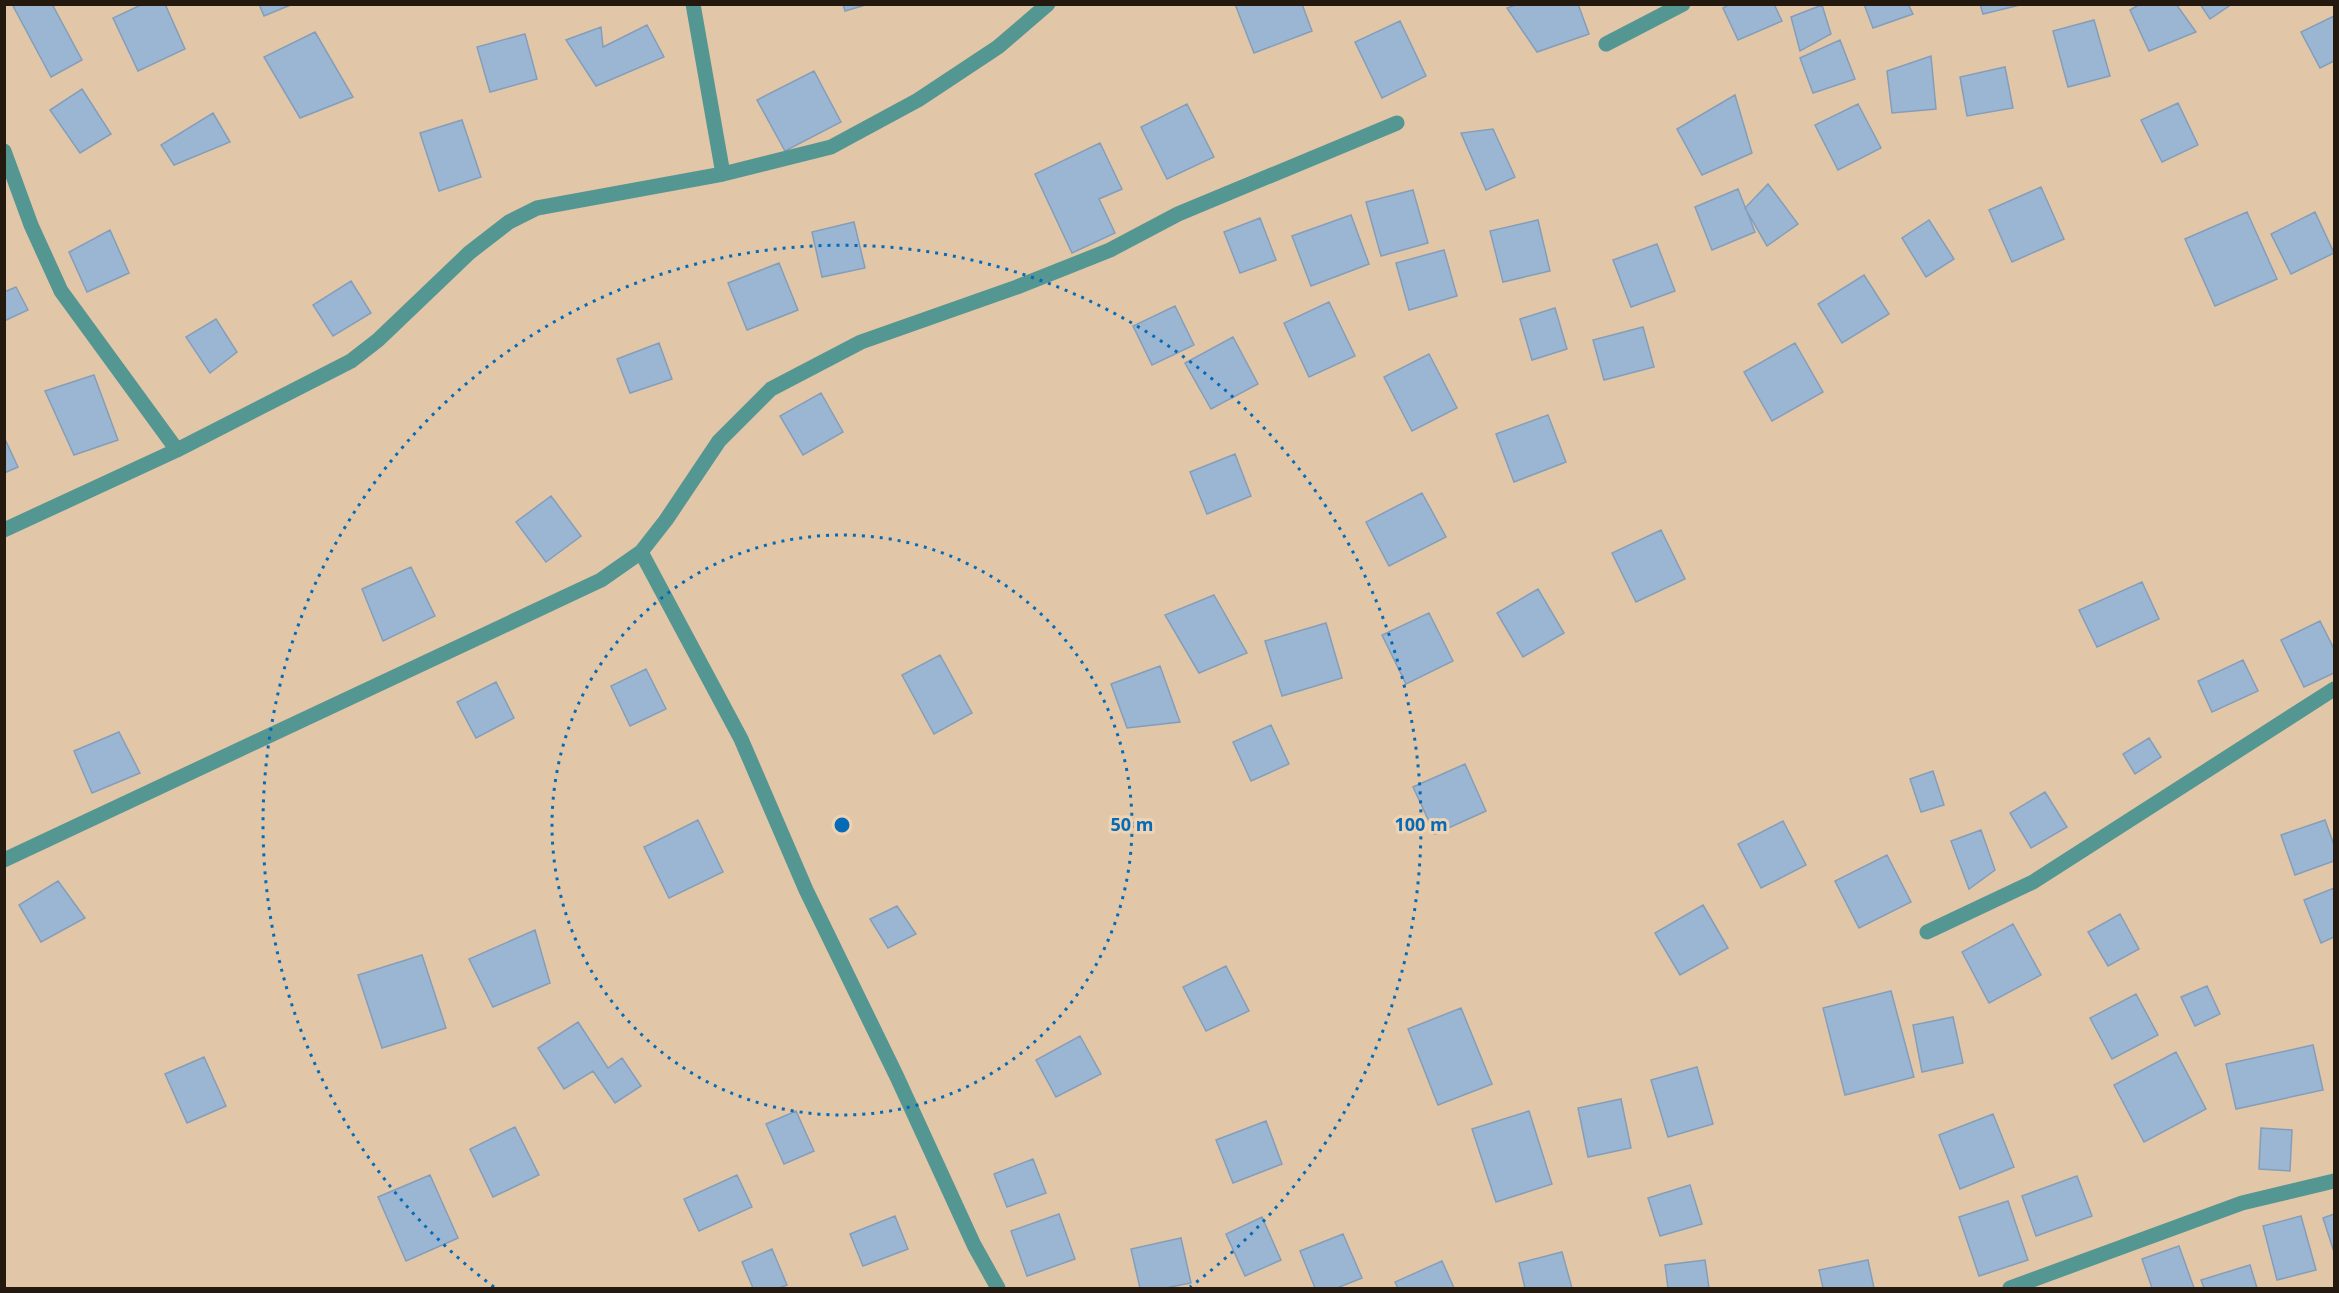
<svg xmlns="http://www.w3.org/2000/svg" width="2339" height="1293" viewBox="0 0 2339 1293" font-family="'Open Sans',sans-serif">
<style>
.building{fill:#9bb6d2;stroke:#849eba;stroke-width:1.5}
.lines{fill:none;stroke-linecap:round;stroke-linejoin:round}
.minor{stroke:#549691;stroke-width:15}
.ring{fill:none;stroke:#066bb7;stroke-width:3;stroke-dasharray:3 6}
.centre{fill:#066bb7;stroke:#eed3b4;stroke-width:3}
.ring-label{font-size:18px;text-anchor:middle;font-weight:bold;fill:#066bb7;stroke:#eed3b4;stroke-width:6;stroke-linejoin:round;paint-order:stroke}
</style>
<rect width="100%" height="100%" fill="#e1c6a8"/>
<path class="building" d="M 12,4 L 52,4 L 82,60 L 51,77 Z
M 143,4 L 165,4 L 185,49 L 138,71 L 113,18 Z
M 259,4 L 293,4 L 264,16 Z
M 843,4 L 869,4 L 845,11 Z
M 1235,4 L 1302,4 L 1312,31 L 1254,53 Z
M 1518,4 L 1578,4 L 1589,34 L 1537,52 L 1507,8 Z
M 1730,4 L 1774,4 L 1782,21 L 1738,40 L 1723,8 Z
M 1864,4 L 1908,4 L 1913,14 L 1873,28 Z
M 1980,4 L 2024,4 L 1983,14 Z
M 2140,4 L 2176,4 L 2196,32 L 2149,51 L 2130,10 Z
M 2200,4 L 2232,4 L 2210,19 Z
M 1822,5 L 1831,34 L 1800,51 L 1791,17 Z
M 2334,16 L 2334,61 L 2320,68 L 2301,32 Z
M 2094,20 L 2110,76 L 2068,87 L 2053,31 Z
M 1400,21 L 1426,76 L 1382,98 L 1355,42 Z
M 647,25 L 664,57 L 596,86 L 566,40 L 601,27 L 603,47 Z
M 315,32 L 353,97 L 300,118 L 264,57 Z
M 525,34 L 537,79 L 490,92 L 477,47 Z
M 1840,40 L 1855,79 L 1813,93 L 1800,58 Z
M 1931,56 L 1936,109 L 1892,113 L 1887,71 Z
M 2005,67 L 2013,108 L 1967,116 L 1960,77 Z
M 814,71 L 841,122 L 785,151 L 757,100 Z
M 82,89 L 111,134 L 80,153 L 50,110 Z
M 1735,95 L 1752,153 L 1702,175 L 1677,129 Z
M 2178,103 L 2198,145 L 2162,162 L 2141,120 Z
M 1187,104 L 1214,157 L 1167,179 L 1141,127 Z
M 1858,104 L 1881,148 L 1838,170 L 1815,125 Z
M 213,113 L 230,142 L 174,165 L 161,145 Z
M 462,120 L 481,177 L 439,191 L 420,133 Z
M 1493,129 L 1515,177 L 1486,190 L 1461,133 Z
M 1100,143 L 1122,189 L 1099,199 L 1115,233 L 1072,253 L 1035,174 Z
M 1768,184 L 1798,224 L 1767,246 L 1745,208 Z
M 2041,187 L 2064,239 L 2012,262 L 1989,210 Z
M 1738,189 L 1755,232 L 1712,250 L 1695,207 Z
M 1413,190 L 1428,243 L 1381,256 L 1366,202 Z
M 2247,212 L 2277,279 L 2215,306 L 2185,239 Z
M 2315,212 L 2334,253 L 2291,274 L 2271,234 Z
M 1351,215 L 1369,264 L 1311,286 L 1292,236 Z
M 1260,218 L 1276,260 L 1240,273 L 1224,232 Z
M 1538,220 L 1550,271 L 1503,282 L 1490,231 Z
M 1929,220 L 1954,259 L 1926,277 L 1902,238 Z
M 854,222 L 865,268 L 822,277 L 812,232 Z
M 110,230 L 129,273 L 87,292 L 69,252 Z
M 1657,244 L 1675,291 L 1631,307 L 1613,260 Z
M 1444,250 L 1457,296 L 1409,310 L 1396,263 Z
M 779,263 L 798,310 L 747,330 L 728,283 Z
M 1864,275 L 1889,314 L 1842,343 L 1818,304 Z
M 351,281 L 371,313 L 333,336 L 313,305 Z
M 16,287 L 28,310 L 4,321 L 4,292 Z
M 1329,302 L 1355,356 L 1309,377 L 1284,323 Z
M 1175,306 L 1194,345 L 1152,365 L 1133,326 Z
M 1555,308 L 1567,349 L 1532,360 L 1520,319 Z
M 216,319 L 237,352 L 210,373 L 186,337 Z
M 1643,327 L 1654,367 L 1604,380 L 1593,340 Z
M 1233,337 L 1258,384 L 1211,409 L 1185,363 Z
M 659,343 L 672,379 L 630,393 L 617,359 Z
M 1795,343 L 1823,392 L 1772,421 L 1744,372 Z
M 1429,354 L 1457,408 L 1412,431 L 1384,377 Z
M 94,375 L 118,440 L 74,455 L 45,391 Z
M 821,393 L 843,432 L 803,455 L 780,416 Z
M 1548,415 L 1566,462 L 1514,482 L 1496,434 Z
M 4,437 L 18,467 L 4,473 Z
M 1235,454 L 1251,496 L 1207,514 L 1190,472 Z
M 1422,493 L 1446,537 L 1389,566 L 1366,522 Z
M 551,496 L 581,536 L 546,562 L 516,522 Z
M 1661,530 L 1685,579 L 1636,602 L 1612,553 Z
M 411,567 L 435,616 L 383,641 L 362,589 Z
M 2142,582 L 2159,619 L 2097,647 L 2079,610 Z
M 1538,589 L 1564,633 L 1523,657 L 1497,613 Z
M 1214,595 L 1247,653 L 1199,673 L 1165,615 Z
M 1429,613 L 1453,661 L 1406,684 L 1382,635 Z
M 2320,621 L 2334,649 L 2334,673 L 2304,687 L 2281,640 Z
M 1326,623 L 1342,678 L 1282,696 L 1265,641 Z
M 940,655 L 972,713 L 934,734 L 902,675 Z
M 2243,660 L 2258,691 L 2212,712 L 2198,681 Z
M 1160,666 L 1180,722 L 1127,728 L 1111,684 Z
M 646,669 L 666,709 L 630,726 L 611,686 Z
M 496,682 L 514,718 L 476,738 L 457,702 Z
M 1271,725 L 1289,764 L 1251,781 L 1233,742 Z
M 119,732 L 140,773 L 92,793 L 74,751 Z
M 2149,738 L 2161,757 L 2135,774 L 2123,754 Z
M 1465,764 L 1486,811 L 1435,834 L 1413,787 Z
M 1933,771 L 1944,805 L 1921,812 L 1910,779 Z
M 2045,792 L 2067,827 L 2031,848 L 2010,813 Z
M 698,820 L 723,872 L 669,898 L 644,847 Z
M 2325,820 L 2334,845 L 2334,861 L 2295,875 L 2281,835 Z
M 1783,821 L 1806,865 L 1761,888 L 1738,844 Z
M 1981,830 L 1995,870 L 1969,889 L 1951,841 Z
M 1887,855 L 1911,902 L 1859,928 L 1835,881 Z
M 58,881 L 85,918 L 41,942 L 19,905 Z
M 2334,888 L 2334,937 L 2321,943 L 2304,900 Z
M 1703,905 L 1728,948 L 1680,975 L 1655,933 Z
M 897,906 L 916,934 L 888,948 L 870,919 Z
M 2120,914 L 2139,949 L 2108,966 L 2088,932 Z
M 2013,924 L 2041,975 L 1989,1003 L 1962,952 Z
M 535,930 L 550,983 L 493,1007 L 469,959 Z
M 422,955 L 446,1028 L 382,1048 L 358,975 Z
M 1226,966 L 1249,1011 L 1206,1031 L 1183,987 Z
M 2207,986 L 2220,1014 L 2195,1026 L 2181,997 Z
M 1891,991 L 1914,1077 L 1845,1095 L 1823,1008 Z
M 2136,994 L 2158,1035 L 2112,1059 L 2090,1018 Z
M 1461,1008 L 1492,1084 L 1438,1105 L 1408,1029 Z
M 1953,1017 L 1963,1063 L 1922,1072 L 1913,1025 Z
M 578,1022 L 608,1068 L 622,1058 L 641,1086 L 615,1103 L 593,1071 L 564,1089 L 538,1048 Z
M 1080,1036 L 1101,1074 L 1056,1097 L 1036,1060 Z
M 2313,1045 L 2323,1090 L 2236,1109 L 2226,1064 Z
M 2176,1052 L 2206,1109 L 2144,1142 L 2114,1085 Z
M 204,1057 L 226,1106 L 187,1123 L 165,1074 Z
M 1697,1067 L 1713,1124 L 1668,1137 L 1651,1080 Z
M 1621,1099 L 1631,1148 L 1588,1157 L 1578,1108 Z
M 796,1111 L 814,1151 L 784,1164 L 766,1124 Z
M 1529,1111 L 1552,1184 L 1496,1202 L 1472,1129 Z
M 1993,1114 L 2014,1167 L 1960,1189 L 1939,1135 Z
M 1266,1121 L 1282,1164 L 1233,1183 L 1216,1140 Z
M 515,1127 L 539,1175 L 493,1197 L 470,1149 Z
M 2261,1128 L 2292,1130 L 2290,1171 L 2259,1169 Z
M 1033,1159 L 1046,1193 L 1007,1207 L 994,1174 Z
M 430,1175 L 458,1238 L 406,1261 L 378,1197 Z
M 737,1175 L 752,1207 L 699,1231 L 684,1199 Z
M 2077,1176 L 2092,1216 L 2036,1236 L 2022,1196 Z
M 1690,1185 L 1702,1224 L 1660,1236 L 1648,1198 Z
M 2008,1201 L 2028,1260 L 1979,1276 L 1959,1217 Z
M 1059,1214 L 1075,1259 L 1027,1276 L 1011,1231 Z
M 2334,1214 L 2334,1252 L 2323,1218 Z
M 895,1216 L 908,1249 L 863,1266 L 850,1234 Z
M 2301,1216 L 2316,1270 L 2277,1280 L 2263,1226 Z
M 1262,1217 L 1281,1260 L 1245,1276 L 1226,1234 Z
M 1343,1234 L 1362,1278 L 1337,1288 L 1315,1288 L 1300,1251 Z
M 1181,1238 L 1191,1283 L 1165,1288 L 1140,1288 L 1131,1249 Z
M 2179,1246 L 2194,1288 L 2152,1288 L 2142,1259 Z
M 772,1249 L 787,1285 L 779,1288 L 753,1288 L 742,1262 Z
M 1562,1252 L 1572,1288 L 1525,1288 L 1519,1263 Z
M 1705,1260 L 1709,1288 L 1668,1288 L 1665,1265 Z
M 1868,1260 L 1874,1288 L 1823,1288 L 1819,1270 Z
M 1442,1261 L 1454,1288 L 1398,1288 L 1395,1282 Z
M 2250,1265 L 2257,1288 L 2204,1288 L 2201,1280 Z"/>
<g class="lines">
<path class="minor" d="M 693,4 L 723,174
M 1606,44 L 1683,4
M 4,151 L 31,225 L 61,291 L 177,450
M 4,530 L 177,450 L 351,361 L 378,340 L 469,253 L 509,222 L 537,208 L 723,174 L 831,147 L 918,100 L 998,47 L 1048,4
M 641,552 L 741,739 L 806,890 L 897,1077 L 974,1245 L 998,1288
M 4,860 L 601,580 L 641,552 L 666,520 L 719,441 L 771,389 L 861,342 L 1017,287 L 1110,250 L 1178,214 L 1397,123
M 1927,932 L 2033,882 L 2334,689
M 2010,1288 L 2242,1203 L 2334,1181"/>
</g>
<g class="ring">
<circle cx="842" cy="825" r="290"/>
<path d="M494 1287A579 579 0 1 1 1190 1287"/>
</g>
<circle cx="842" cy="825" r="9" class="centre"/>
<g class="ring-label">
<text x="1132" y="831">50 m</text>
<text x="1421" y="831">100 m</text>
</g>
<rect width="2339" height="1293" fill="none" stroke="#23190e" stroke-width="12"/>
</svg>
